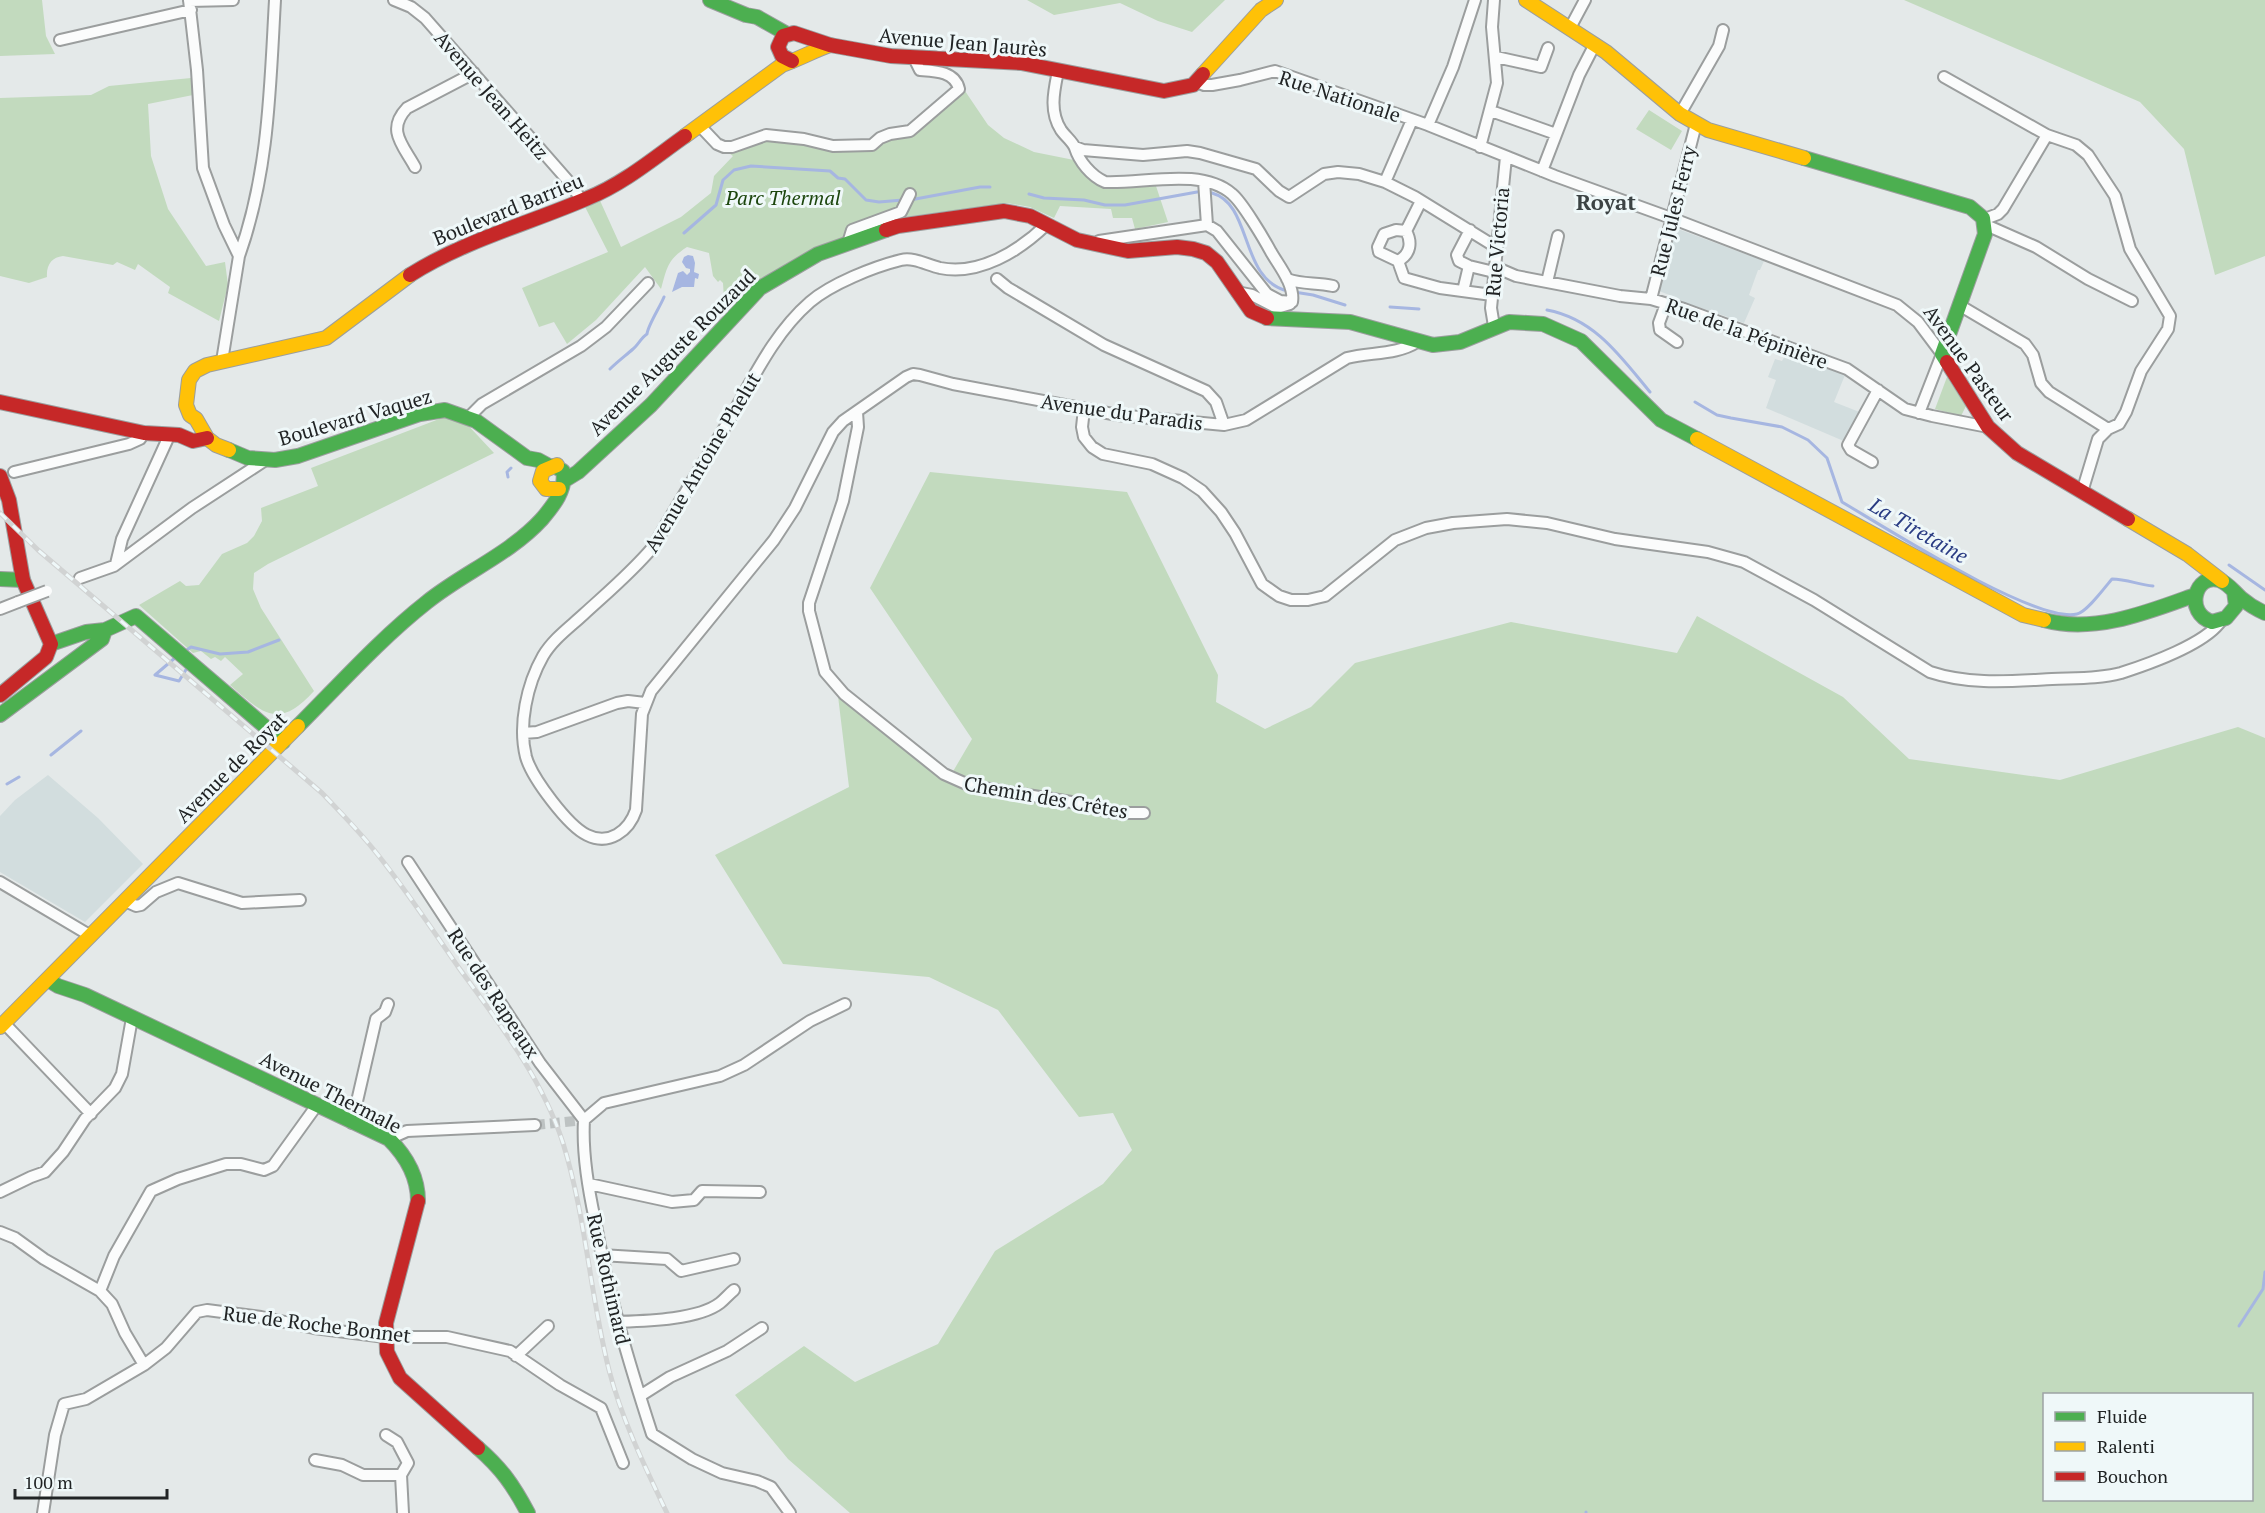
<svg xmlns="http://www.w3.org/2000/svg" width="2265" height="1513" viewBox="0 0 2265 1513" font-family="'PT Serif',serif">
<style>
.built{fill:#d2ddde}
.green{fill:#c2dabe;fill-rule:evenodd}
.water{fill:#a6b6e1}
.lines{fill:none;stroke-linecap:round;stroke-linejoin:round}
.stream{stroke:#a6b6e1;stroke-width:3}
.street-tunnel{stroke:#bdc2c2;stroke-width:10;stroke-dasharray:10 5;stroke-linecap:butt}
.street-casing{stroke:#9b9e9e;stroke-width:14}
.fast-casing{stroke:#9b9e9e;stroke-width:16}
.slow-casing{stroke:#9b9e9e;stroke-width:16}
.jam-casing{stroke:#9b9e9e;stroke-width:16}
.street{stroke:#fbfcfc;stroke-width:10}
.fast{stroke:#4caf50;stroke-width:14}
.slow{stroke:#ffc107;stroke-width:14}
.jam{stroke:#c62828;stroke-width:14}
.rail-casing{stroke:#d1d3d3;stroke-width:5}
.rail{stroke:#eff8f9;stroke-width:3;stroke-dasharray:9;stroke-linecap:butt}
.street-bridge-casing{stroke:#9b9e9e;stroke-width:14;stroke-linecap:butt}
.street-bridge{stroke:#fbfcfc;stroke-width:10}
.labels{text-anchor:middle;dominant-baseline:central;stroke-width:6;stroke-linejoin:round;paint-order:stroke}
.street-label{font-size:20px;fill:#212425;stroke:#eff8f9}
.park-label{font-size:20px;font-style:italic;fill:#1c460d;stroke:#eff8f9}
.water-label{font-size:21px;font-style:italic;fill:#2a3c83;stroke:#eff8f9}
.quarter-label{font-size:22px;font-weight:bold;fill:#3c4344;stroke:#eff8f9}
</style>
<rect width="100%" height="100%" fill="#e4e9e9"/>
<path class="built" d="M 1678,229 L 1764,261 L 1760,270 L 1758,270 L 1749,295 L 1755,298 L 1744,323 L 1735,320 L 1733,323 L 1727,321 L 1728,317 L 1680,301 L 1680,299 L 1659,291 L 1674,230 Z
M 1786,354 L 1845,375 L 1834,402 L 1862,413 L 1846,442 L 1766,408 L 1776,380 L 1768,377 L 1775,359 L 1782,361 Z
M 48,775 L 98,818 L 143,864 L 85,922 L 0,872 L 0,816 L 15,800 Z"/>
<path class="green" d="M 0,0 L 42,0 L 46,36 L 55,54 L 0,56 Z
M 1027,0 L 1225,0 L 1192,32 L 1158,21 L 1120,3 L 1054,15 Z
M 1904,0 L 2265,0 L 2265,256 L 2215,275 L 2184,149 L 2140,102 Z
M 191,78 L 193,95 L 148,104 L 151,156 L 168,209 L 206,266 L 225,262 L 228,285 L 219,321 L 168,293 L 170,287 L 138,264 L 135,270 L 117,262 L 113,265 L 63,256 C 52,257 46,265 47,277 L 29,283 L 0,276 L 0,98 L 91,95 L 109,86 Z
M 963,88 L 988,125 L 1004,138 L 1034,152 L 1074,160 L 1094,179 L 1116,187 L 1156,186 L 1168,222 L 1135,229 L 1132,218 L 1113,218 L 1111,209 L 1060,206 L 1054,218 L 1030,207 L 1007,203 L 904,217 L 852,234 L 739,300 L 724,299 L 723,283 L 720,280 L 718,282 L 713,276 L 709,253 L 687,247 C 667,260 667,268 661,289 L 645,267 L 596,320 L 567,344 L 554,322 L 539,327 L 522,288 L 608,252 L 582,201 L 597,194 L 621,247 L 681,217 L 711,193 L 714,176 L 733,156 L 695,129 L 703,124 L 728,144 L 770,132 L 802,133 L 833,142 L 870,139 L 883,130 L 909,128 Z
M 1649,110 L 1682,131 L 1671,150 L 1636,129 Z
M 1947,377 L 1966,406 L 1961,416 L 1935,409 Z
M 447,416 L 465,422 L 494,453 L 268,564 L 254,573 L 253,589 L 261,608 L 314,691 C 279,730 263,714 230,685 L 243,674 L 225,657 L 221,661 L 215,657 L 211,659 L 201,651 L 193,653 L 139,605 L 180,581 L 186,586 L 199,585 L 222,554 L 247,543 L 254,536 L 262,521 L 261,508 L 318,486 L 311,468 Z
M 930,472 L 1127,492 L 1218,675 L 1216,702 L 1265,729 L 1311,707 L 1355,663 L 1511,622 L 1677,653 L 1697,616 L 1843,697 L 1909,759 L 2060,780 L 2238,727 L 2265,738 L 2265,1513 L 850,1513 L 788,1459 L 735,1395 L 804,1346 L 855,1382 L 938,1344 L 995,1251 L 1103,1184 L 1132,1150 L 1113,1113 L 1079,1117 L 998,1010 L 929,977 L 783,964 L 715,855 L 849,787 L 838,696 L 948,780 L 972,739 L 870,588 ZM 2044,1394 L 2252,1394 L 2252,1500 L 2044,1500 Z"/>
<path class="water" d="M 688,255 L 693,256 L 695,263 L 694,272 L 699,274 L 698,279 L 695,278 L 694,287 L 682,287 L 672,292 L 678,273 L 683,271 L 687,275 L 690,272 L 690,269 L 686,268 L 682,262 L 684,257 Z"/>
<g class="lines">
<path class="stream" d="M 1212,193 C 1253,204 1239,280 1288,291
M 1029,194 L 1044,198 L 1084,200 L 1105,205 L 1125,205 L 1197,192
M 910,200 L 980,187 L 990,187
M 684,233 L 716,205 L 723,180 L 734,170 L 751,166 L 830,171 L 838,178 L 845,179 L 866,200 L 879,202 L 903,200
M 1294,292 L 1313,295 L 1345,305
M 1390,307 L 1419,309
M 1547,310 C 1595,319 1621,357 1650,392
M 610,369 C 617,362 625,356 633,349 C 638,345 641,338 647,334 C 648,325 660,307 664,297
M 1695,402 L 1717,415 L 1731,418 L 1782,427 L 1808,440 L 1827,458 L 1842,502 C 1883,526 2036,624 2077,614 C 2087,612 2105,587 2112,579 C 2127,579 2139,585 2153,586
M 508,477 L 507,472 L 511,468
M 2229,565 L 2265,590
M 184,652 L 191,647 L 220,654 L 248,652 L 279,640
M 155,675 L 176,657
M 155,675 L 179,681 L 187,668
M 51,755 L 81,731
M 7,784 L 19,777
M 2239,1326 L 2263,1289 L 2265,1272
M 1586,1513 L 1586,1512"/>
<path class="street-tunnel" d="M 535,1125 L 584,1120"/>
<g class="street-casing">
<path id="street" d="M 189,0 L 197,70 L 203,168 L 224,225 L 239,256 L 222,361
M 394,0 L 411,7 L 425,18 L 570,183 L 582,201
M 189,1 L 233,0
M 1570,28 L 1585,0
M 60,40 L 191,10
M 1496,57 L 1541,67 L 1548,48
M 1058,71 C 1054,91 1049,111 1061,130 C 1065,136 1073,142 1075,148 C 1079,161 1091,176 1105,182 C 1143,184 1201,167 1232,194 C 1242,202 1264,239 1271,252 C 1279,266 1295,285 1292,302
M 1944,77 L 2047,135 L 2076,145 L 2088,155 L 2115,196 L 2130,249 L 2170,316 L 2168,329 L 2141,371 L 2126,412 L 2119,424 L 2108,429 L 2098,439 L 2082,492
M 1197,82 L 1204,85 L 1212,85 L 1240,80 L 1275,71 L 1428,125 L 1555,176 L 1671,218 L 1897,305 L 1918,322 L 1942,354 L 1919,413
M 1491,111 L 1556,134
M 1680,114 L 1719,46 L 1723,30
M 1428,125 L 1453,67 L 1475,0
M 700,126 L 717,144 L 724,147 L 732,147 L 766,135 L 804,139 L 833,146 L 872,145 L 880,138 L 890,134 L 910,131 L 959,89 C 955,71 934,71 920,70 L 914,58
M 1075,147 L 1083,150 L 1143,155 L 1187,151 L 1200,153 L 1256,169 L 1279,191 L 1289,197 L 1324,174 L 1338,172 L 1359,174 L 1385,182 L 1415,197 L 1496,247
M 1480,147 L 1497,83 L 1492,27 L 1494,0
M 415,167 C 403,145 386,130 407,108 L 474,73
M 1542,171 L 1579,75 L 1595,44
M 1204,181 L 1207,225
M 1385,182 L 1412,120
M 1985,219 L 1998,214 L 2003,209 L 2047,135
M 1046,225 C 1019,251 979,276 940,268 C 927,265 914,257 901,260 C 873,267 831,284 810,302 C 773,334 752,381 728,422 C 703,464 677,505 653,547 C 632,572 608,592 584,614 C 570,627 553,639 543,656 C 527,684 518,725 526,757 C 532,778 568,826 587,835 C 609,846 629,831 636,810 L 642,714 L 651,691 L 774,540 L 795,508 L 833,432 L 843,421 L 906,377 L 913,374 L 920,375 L 953,384 L 1118,415 L 1224,425 L 1246,420 L 1347,358 C 1370,352 1397,355 1417,342
M 1986,225 L 2036,247 L 2088,279 L 2132,301
M 1470,230 L 1457,255 L 1459,261 L 1469,266 L 1494,272
M 1406,231 L 1396,230 L 1384,234 L 1378,247 L 1379,252 L 1398,261 L 1404,278 L 1440,288 L 1492,295
M 1099,241 L 1207,225 L 1217,231 L 1267,294 L 1280,301 L 1292,302
M 848,243 L 852,230 L 901,212 L 910,194
M 239,256 C 269,172 270,88 275,0
M 1398,261 C 1411,254 1412,242 1406,231 L 1421,201
M 1495,267 L 1516,276 L 1620,296 L 1651,299 L 1684,309 L 1847,369 L 1905,409 L 1932,416 L 1988,427
M 997,279 L 1008,288 L 1104,345 L 1206,391 L 1216,402 L 1224,425
M 1287,279 C 1304,285 1315,282 1333,286
M 1547,282 L 1558,236
M 1463,291 L 1469,266
M 1237,292 L 1252,295 L 1277,308 L 1290,304
M 1651,299 L 1696,124
M 1666,304 L 1659,323 L 1660,330 L 1677,342
M 1959,305 L 2025,344 L 2033,355 L 2041,383 L 2049,392 L 2108,429
M 1494,326 L 1491,308 L 1506,157
M 1084,409 L 1082,427 L 1084,437 L 1092,447 L 1103,454 L 1152,464 L 1183,478 L 1202,491 L 1221,512 L 1235,533 L 1262,584 L 1279,596 L 1291,600 L 1308,600 L 1325,596 L 1395,540 L 1426,528 L 1453,523 L 1507,519 L 1547,523 L 1615,539 L 1708,552 L 1744,562 L 1814,600 L 1930,672 C 1969,685 2011,681 2052,679 C 2075,678 2099,679 2121,673 C 2149,664 2205,644 2221,621
M 857,412 L 858,427 L 843,501 L 809,603 L 809,611 L 825,672 L 844,694 L 944,774 L 971,786 L 1071,802 L 1116,813 L 1144,813
M 469,417 L 482,404 L 581,346 L 606,327 L 648,283
M 1872,462 L 1851,450 L 1848,445 L 1878,390
M 14,472 L 129,444 L 140,439 L 144,433
M 116,564 L 122,539 L 169,436
M 80,578 L 114,566 L 192,508 L 264,461
M 0,609 L 18,602
M 523,733 L 537,732 L 617,703 L 628,701 L 645,703
M 408,862 L 540,1063 L 584,1120
M 0,882 L 91,936
M 125,901 L 136,906 L 141,905 L 156,892 L 178,883 L 242,903 L 300,900
M 4,1023 L 91,1114
M 584,1120 C 582,1153 588,1188 595,1220 C 608,1293 629,1363 652,1434 L 692,1459 L 722,1473 L 757,1481 L 771,1487 L 790,1513
M 584,1120 L 604,1103 L 720,1076 L 744,1065 L 810,1021 L 845,1004
M 352,1123 L 376,1019 L 385,1012 L 388,1004
M 389,1139 L 407,1131 L 535,1125
M 589,1184 L 672,1202 L 694,1200 L 702,1191 L 760,1192
M 0,1192 L 31,1177 L 45,1172 L 63,1152 L 85,1119 L 115,1088 L 122,1074 L 132,1018
M 0,1232 L 15,1238 L 44,1259 L 100,1291 L 112,1304 L 125,1333 L 144,1365 L 166,1348 L 197,1312 L 207,1310 L 261,1317 L 314,1328 L 385,1337 L 447,1337 L 510,1351 L 560,1385 L 601,1408 L 623,1463
M 601,1255 L 667,1259 L 681,1271 L 734,1259
M 100,1291 L 114,1256 L 151,1191 L 178,1179 L 226,1164 L 241,1164 L 264,1170 L 273,1166 L 317,1105
M 616,1322 C 644,1321 698,1320 720,1303 C 725,1299 729,1294 734,1290
M 516,1356 L 548,1326
M 640,1396 L 670,1377 L 727,1351 L 762,1328
M 386,1435 L 397,1442 L 408,1463 L 401,1475
M 315,1460 L 342,1465 L 363,1475 L 401,1475 L 403,1513
M 43,1513 L 55,1435 L 64,1404 L 86,1399 L 144,1365"/>
</g>
<g class="fast-casing">
<path id="fast" d="M 710,0 L 746,15 L 757,17 L 787,34
M 1804,158 L 1970,207 L 1983,218 L 1985,234 L 1942,354 L 1947,362
M 1267,318 L 1350,322 L 1433,345 L 1460,342 L 1509,322 L 1543,324 L 1581,341 L 1661,420 L 1697,439
M 229,450 L 248,458 L 275,460 L 298,456 L 420,414 L 445,410 L 476,421 L 527,458 L 538,460 L 549,466
M 565,480 L 578,472 L 651,405 L 760,288 L 818,254 L 886,230
M 0,579 L 23,580
M 2234,591 L 2236,606 L 2226,618 L 2212,622 C 2184,613 2195,573 2219,580 C 2228,583 2234,592 2241,598 C 2248,604 2256,609 2265,613
M 2044,620 C 2094,634 2148,612 2195,595
M 51,644 L 86,632 L 105,630 L 136,616 L 283,742
M 0,715 L 102,639 L 105,630
M 298,726 C 340,684 380,639 427,602 C 463,573 510,554 542,519 C 553,506 567,489 563,471 L 554,466
M 48,980 L 58,986 L 85,995 L 389,1139 C 406,1156 418,1176 418,1201
M 478,1448 C 502,1469 513,1485 528,1513"/>
</g>
<g class="slow-casing">
<path id="slow" d="M 1526,0 L 1606,52 L 1680,114 L 1708,130 L 1804,158
M 1203,74 L 1261,10 L 1276,0
M 685,136 L 782,65 C 799,59 813,51 830,45
M 1697,439 L 2023,615 L 2044,620
M 229,450 L 216,445 L 207,438 L 196,419 L 190,415 L 186,405 L 189,380 L 195,371 L 207,365 L 326,338 L 410,275
M 557,465 L 543,471 L 540,481 L 546,489 L 559,489
M 2128,519 L 2187,554 L 2222,581
M 0,1027 L 298,726"/>
</g>
<g class="jam-casing">
<path id="jam" d="M 792,61 L 782,56 L 778,47 L 783,36 L 794,33 L 830,45 L 891,56 L 1021,63 L 1164,91 L 1193,85 L 1203,74
M 886,230 L 898,226 L 1004,211 L 1030,216 L 1077,240 L 1128,251 L 1177,247 L 1193,249 L 1206,253 L 1217,262 L 1251,311 L 1267,318
M 410,275 C 465,240 528,224 588,198 C 623,184 654,158 685,136
M 1947,362 L 1988,427 L 2017,453 L 2128,519
M 0,402 L 144,433 L 179,435 L 193,441 L 207,438
M 0,476 L 9,500 L 23,580 L 51,644 L 46,657 L 0,695
M 418,1201 L 386,1323 L 387,1352 L 400,1378 L 478,1448"/>
</g>
<use href="#street" class="street"/>
<use href="#fast" class="fast"/>
<use href="#slow" class="slow"/>
<use href="#jam" class="jam"/>
<g class="rail-casing">
<path id="rail" d="M 0,513 L 38,550 L 322,793 C 340,812 358,830 374,850 C 405,888 431,928 459,968 C 499,1023 542,1078 563,1143 C 586,1217 590,1295 609,1370 C 622,1420 645,1467 667,1513"/>
</g>
<use href="#rail" class="rail"/>
<g class="street-bridge-casing">
<path id="street-bridge" d="M 18,602 L 47,591"/>
</g>
<use href="#street-bridge" class="street-bridge"/>
</g>
<g class="labels">
<g class="street-label">
<text transform="translate(963 42) rotate(5)">Avenue Jean Jaurès</text>
<text transform="translate(492 95) rotate(49)">Avenue Jean Heitz</text>
<text transform="translate(1340 96) rotate(18)">Rue Nationale</text>
<text transform="translate(508 209) rotate(-22)">Boulevard Barrieu</text>
<text transform="translate(1673 211) rotate(-76)">Rue Jules Ferry</text>
<text transform="translate(1497 242) rotate(-85)">Rue Victoria</text>
<text transform="translate(1747 333) rotate(20)">Rue de la Pépinière</text>
<text transform="translate(672 352) rotate(-45)">Avenue Auguste Rouzaud</text>
<text transform="translate(1969 363) rotate(54)">Avenue Pasteur</text>
<text transform="translate(1122 412) rotate(8)">Avenue du Paradis</text>
<text transform="translate(355 417) rotate(-16)">Boulevard Vaquez</text>
<text transform="translate(702 462) rotate(-59)">Avenue Antoine Phelut</text>
<text transform="translate(231 767) rotate(-45)">Avenue de Royat</text>
<text transform="translate(1046 797) rotate(10)">Chemin des Crêtes</text>
<text transform="translate(494 993) rotate(57)">Rue des Rapeaux</text>
<text transform="translate(331 1092) rotate(27)">Avenue Thermale</text>
<text transform="translate(609 1279) rotate(77)">Rue Rothimard</text>
<text transform="translate(317 1324) rotate(7)">Rue de Roche Bonnet</text>
</g>
<g class="park-label">
<text x="783" y="197">Parc Thermal</text>
</g>
<g class="water-label">
<text transform="translate(1919 530) rotate(30)">La Tiretaine</text>
</g>
<g class="quarter-label">
<text x="1606" y="201">Royat</text>
</g>
</g>
<rect x="2043" y="1393" width="210" height="108" fill="#eff8f9" stroke="#9da3a4" stroke-width="1.5"/>
<rect x="2055" y="1412" width="30" height="9" fill="#4caf50" stroke="#9da3a4" stroke-width="1.5"/>
<text x="2097" y="1423" font-size="18" fill="#212425">Fluide</text>
<rect x="2055" y="1442" width="30" height="9" fill="#ffc107" stroke="#9da3a4" stroke-width="1.5"/>
<text x="2097" y="1453" font-size="18" fill="#212425">Ralenti</text>
<rect x="2055" y="1472" width="30" height="9" fill="#c62828" stroke="#9da3a4" stroke-width="1.5"/>
<text x="2097" y="1483" font-size="18" fill="#212425">Bouchon</text>
<path d="M15 1489v9h152v-9" fill="none" stroke="#212425" stroke-width="3"/>
<text x="24" y="1489" font-size="18" fill="#212425" stroke="#eff8f9" stroke-width="4.5" paint-order="stroke">100 m</text>
</svg>
